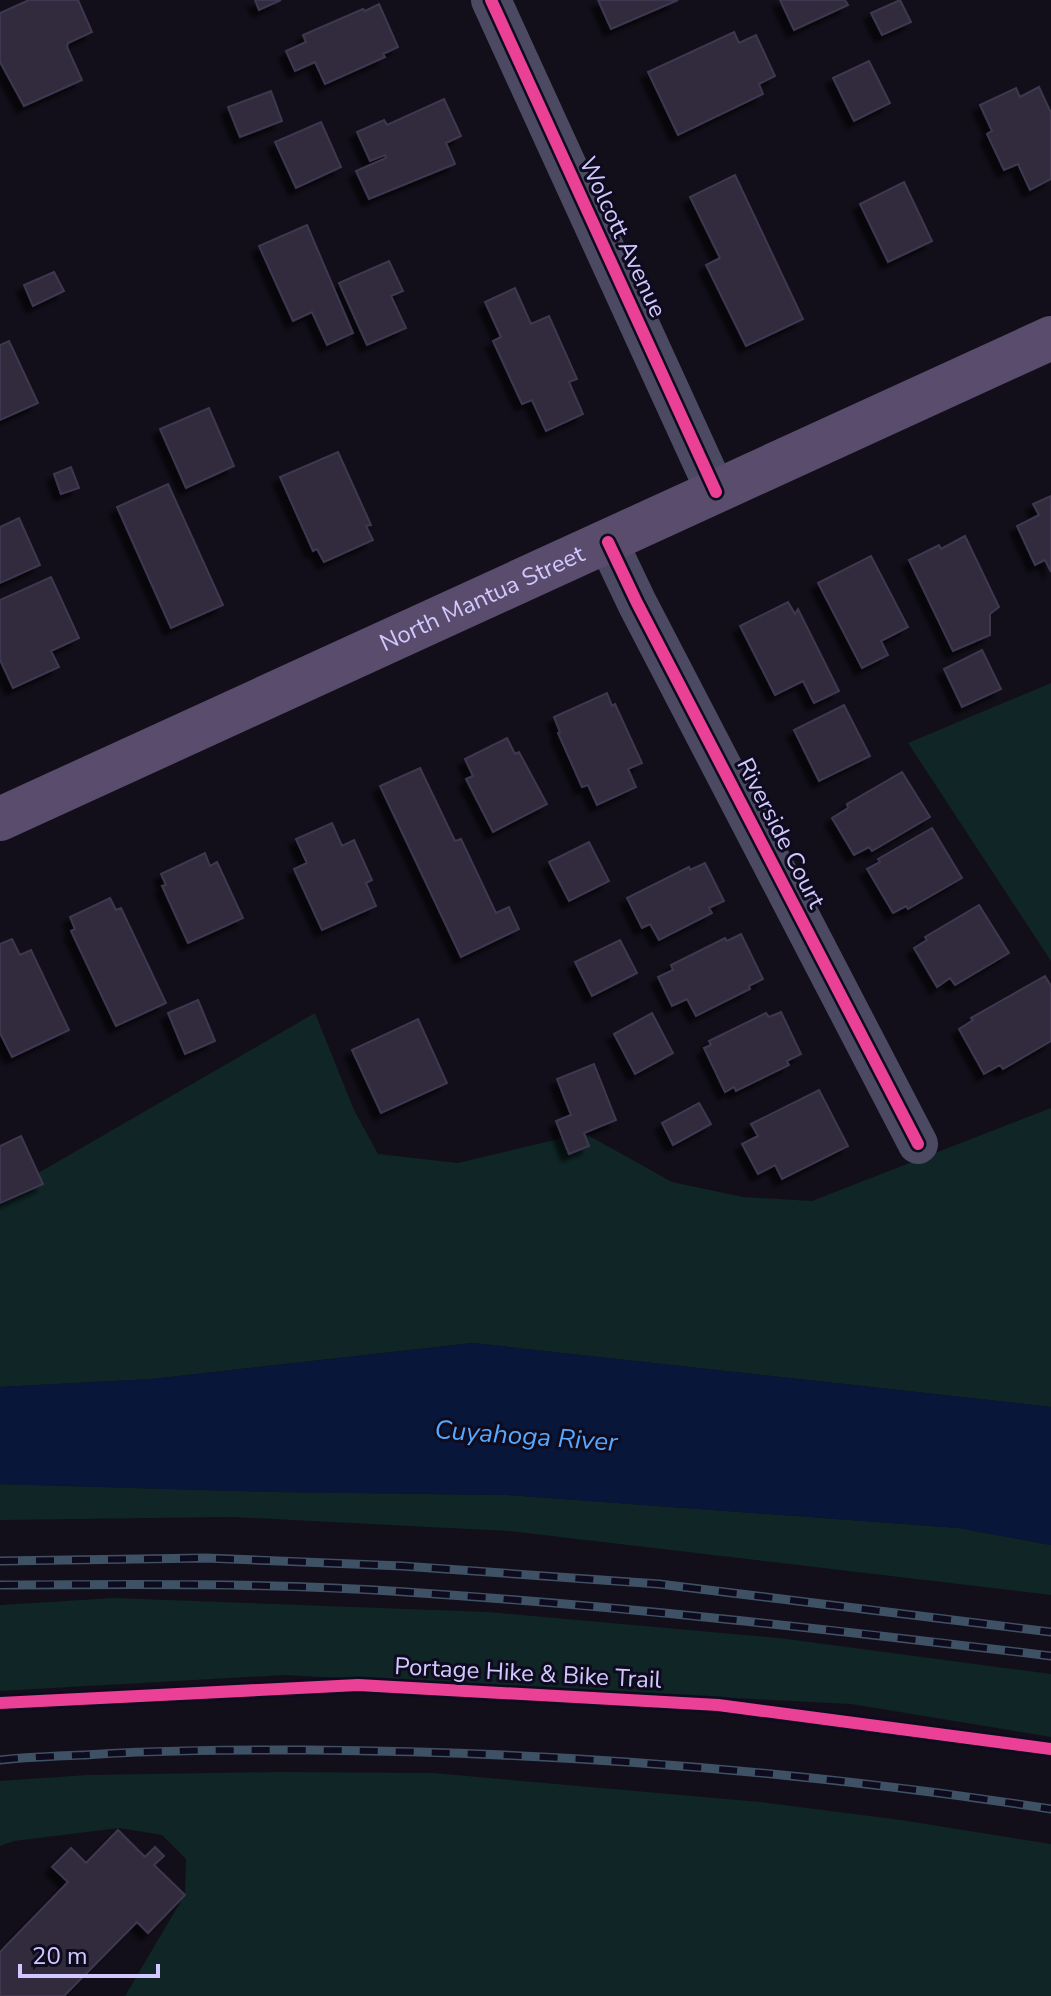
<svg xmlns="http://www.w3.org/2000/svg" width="1051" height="1996" viewBox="0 0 1051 1996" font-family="'Nunito Sans',sans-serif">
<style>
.green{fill:#0f2526}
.water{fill:#081739}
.building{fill:#302c3d;stroke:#3e394f;stroke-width:2;filter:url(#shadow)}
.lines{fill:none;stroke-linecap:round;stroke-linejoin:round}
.street{stroke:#4c4a63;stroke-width:40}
.primary{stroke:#5a4c6d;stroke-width:44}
.rail-casing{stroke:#3f5164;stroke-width:9}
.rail{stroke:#0f0b1e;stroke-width:6;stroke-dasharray:18;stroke-linecap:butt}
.cycleway-casing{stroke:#0f0b1e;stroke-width:17}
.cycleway{stroke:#ea4096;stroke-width:12}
.labels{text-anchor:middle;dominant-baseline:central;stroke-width:6;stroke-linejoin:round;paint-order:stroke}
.street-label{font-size:24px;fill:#d1c8ff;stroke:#0f0b1e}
.water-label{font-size:26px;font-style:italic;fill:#56a9ff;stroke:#0f0b1e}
</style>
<defs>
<filter id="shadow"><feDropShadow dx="-7" dy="7" stdDeviation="2" flood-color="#0009"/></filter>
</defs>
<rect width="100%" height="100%" fill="#120f1a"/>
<path class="green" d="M 1051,683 L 1051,961 L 908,743 Z
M 315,1013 L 354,1110 L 378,1154 L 458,1163 L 584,1133 L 672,1182 L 743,1197 L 812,1201 L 1051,1108 L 1051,1407 L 473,1343 L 152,1379 L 0,1387 L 0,1195 Z
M 0,1484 L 276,1492 L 507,1495 L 959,1528 L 1051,1545 L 1051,1595 L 509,1531 L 232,1517 L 0,1520 Z
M 114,1598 L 488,1612 L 779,1638 L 1051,1674 L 1051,1737 L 851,1704 L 284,1675 L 0,1691 L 0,1605 Z
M 278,1772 L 433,1773 L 760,1802 L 901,1820 L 1051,1844 L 1051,1996 L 125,1996 L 185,1894 L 186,1859 L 162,1835 L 119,1828 L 14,1841 L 0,1846 L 0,1781 L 87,1775 Z"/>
<path class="water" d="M 473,1343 L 1051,1407 L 1051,1545 L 959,1528 L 507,1495 L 276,1492 L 0,1484 L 0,1387 L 152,1379 Z"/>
<path class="building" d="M 29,0 L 78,0 L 92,32 L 68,43 L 67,47 L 82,80 L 24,106 L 0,62 L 0,13 Z
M 255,0 L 281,0 L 259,10 Z
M 598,0 L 678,0 L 611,29 Z
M 780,0 L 845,0 L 848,5 L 794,30 Z
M 900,0 L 911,22 L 882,35 L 871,13 Z
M 379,4 L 398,47 L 383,54 L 385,57 L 325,84 L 315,62 L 295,71 L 286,51 L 306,42 L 303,35 L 363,9 L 365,11 Z
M 734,32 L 739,43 L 756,35 L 775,76 L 759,84 L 763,94 L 678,135 L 648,72 Z
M 869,61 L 890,103 L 854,121 L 833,78 Z
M 1039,87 L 1051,113 L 1051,179 L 1030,190 L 1018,164 L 1004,170 L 987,134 L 992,131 L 980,105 L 1016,88 L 1020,97 Z
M 271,91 L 282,121 L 240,137 L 228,107 Z
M 444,99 L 461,136 L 446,143 L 455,164 L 369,199 L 356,171 L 386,158 L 385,155 L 370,161 L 357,132 L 384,120 L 387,125 Z
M 321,122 L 341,167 L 296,188 L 275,142 Z
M 735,175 L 803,319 L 746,346 L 706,265 L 720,258 L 690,197 Z
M 904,182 L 932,241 L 888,262 L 860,204 Z
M 307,225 L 353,333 L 327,345 L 312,312 L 293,321 L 259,246 Z
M 389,261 L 403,291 L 391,296 L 406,328 L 367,345 L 339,283 Z
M 54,272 L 64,291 L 33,306 L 24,285 Z
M 515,288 L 531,324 L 549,316 L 577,379 L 569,382 L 583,414 L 546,431 L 532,400 L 522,404 L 493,341 L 501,337 L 485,302 Z
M 9,341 L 38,403 L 0,420 L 0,345 Z
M 209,408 L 234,466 L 186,488 L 160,429 Z
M 338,452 L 371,525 L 366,526 L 373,540 L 324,562 L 317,549 L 313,551 L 280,477 Z
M 71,467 L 79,488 L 61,494 L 54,474 Z
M 168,484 L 223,605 L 171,628 L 117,507 Z
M 1051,496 L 1051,572 L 1045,560 L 1035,565 L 1017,526 L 1039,515 L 1033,504 Z
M 19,518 L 40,565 L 0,583 L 0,527 Z
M 965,536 L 999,607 L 990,614 L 990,635 L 953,651 L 909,560 L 939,545 L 941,549 Z
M 871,556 L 908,627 L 881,641 L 888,655 L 862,668 L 818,583 Z
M 51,577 L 79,638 L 51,651 L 59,667 L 13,688 L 0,660 L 0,600 Z
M 788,602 L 795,614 L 798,609 L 839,691 L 814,703 L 803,681 L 775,695 L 740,626 Z
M 982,650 L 1001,689 L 962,707 L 944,669 Z
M 607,693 L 612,706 L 615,704 L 642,763 L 628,769 L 636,787 L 597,805 L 588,785 L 582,787 L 558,733 L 560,732 L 554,717 Z
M 844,705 L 870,756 L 819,781 L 794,730 Z
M 507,738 L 515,754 L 519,752 L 547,804 L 493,832 L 466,779 L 473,776 L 465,759 Z
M 420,768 L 455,841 L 461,839 L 496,913 L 509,907 L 519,929 L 461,957 L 380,786 Z
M 902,772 L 930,817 L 872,851 L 869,847 L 854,855 L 832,818 L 848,808 L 847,804 Z
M 332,823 L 342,846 L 354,840 L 372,880 L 366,883 L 376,906 L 322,930 L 294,869 L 307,863 L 296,839 Z
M 932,828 L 962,878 L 908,909 L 906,906 L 893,913 L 867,869 L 880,862 L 878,859 Z
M 589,842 L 609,881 L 569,901 L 549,862 Z
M 205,853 L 210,866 L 217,862 L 243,918 L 188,943 L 162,886 L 166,885 L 161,874 Z
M 705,863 L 724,901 L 709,908 L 712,913 L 659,940 L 650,924 L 642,928 L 627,898 L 689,867 L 690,870 Z
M 110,898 L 116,910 L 121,908 L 166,1003 L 116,1026 L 71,931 L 75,929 L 70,917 Z
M 979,905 L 1009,953 L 955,985 L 950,978 L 937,987 L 914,948 L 927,940 L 925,937 Z
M 741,934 L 763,979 L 749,986 L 750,989 L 696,1016 L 687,999 L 672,1006 L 658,977 L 673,970 L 671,965 L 725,938 L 727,941 Z
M 12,939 L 20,955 L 31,950 L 69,1030 L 12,1057 L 0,1033 L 0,944 Z
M 620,940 L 637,973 L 592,996 L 575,962 Z
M 1045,976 L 1051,986 L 1051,1041 L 1003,1069 L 1000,1065 L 984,1074 L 959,1029 L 973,1020 L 971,1018 Z
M 198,1000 L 215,1041 L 185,1054 L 168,1013 Z
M 781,1012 L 801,1054 L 787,1061 L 789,1065 L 736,1091 L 734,1087 L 725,1092 L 704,1048 L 711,1045 L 709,1041 L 766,1013 L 769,1017 Z
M 652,1013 L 673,1053 L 635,1074 L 614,1034 Z
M 418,1019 L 447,1083 L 381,1113 L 352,1050 Z
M 594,1064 L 616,1120 L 584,1133 L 589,1146 L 569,1154 L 556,1121 L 571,1115 L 557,1079 Z
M 819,1090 L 848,1146 L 782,1179 L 775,1165 L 758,1174 L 742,1144 L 758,1136 L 751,1124 Z
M 699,1103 L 711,1124 L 673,1145 L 662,1123 Z
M 21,1136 L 43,1184 L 0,1203 L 0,1146 Z
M 118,1830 L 145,1857 L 155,1847 L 164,1856 L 154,1865 L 185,1895 L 148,1933 L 137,1922 L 64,1996 L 0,1996 L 0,1952 L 68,1882 L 52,1867 L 71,1848 L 86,1863 Z"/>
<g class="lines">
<path class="street" d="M 491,0 L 716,492
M 608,542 L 637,603 L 918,1144"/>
<path class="primary" id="s1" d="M 0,819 L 1051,338"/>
<g class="rail-casing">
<path id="rail" d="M 0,1561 L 206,1558 L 402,1566 L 659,1584 L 1051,1632
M 0,1585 C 135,1584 271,1583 406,1592 C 622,1606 836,1630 1051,1656
M 0,1760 C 28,1757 57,1756 85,1755 C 160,1750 234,1750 309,1750 C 557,1752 805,1771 1051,1809"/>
</g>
<use href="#rail" class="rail"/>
<g class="cycleway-casing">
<path id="cycleway" d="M 491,0 L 716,492
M 608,542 L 637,603 L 918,1144
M 0,1703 L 358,1685 L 718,1705 L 1051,1749"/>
</g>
<use href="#cycleway" class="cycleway"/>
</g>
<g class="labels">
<g class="street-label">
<text transform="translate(623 237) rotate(65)">Wolcott Avenue</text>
<text stroke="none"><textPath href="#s1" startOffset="530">North Mantua Street</textPath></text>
<text transform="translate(781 833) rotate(63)">Riverside Court</text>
<text transform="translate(528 1673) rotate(3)">Portage Hike &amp; Bike Trail</text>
</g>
<g class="water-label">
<text transform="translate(526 1436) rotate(4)">Cuyahoga River</text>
</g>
</g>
<path d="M20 1964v12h138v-12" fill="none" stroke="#d1c8ff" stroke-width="4"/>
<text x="32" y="1964" font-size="24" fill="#d1c8ff" stroke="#0f0b1e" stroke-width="6" paint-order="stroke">20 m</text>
</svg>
